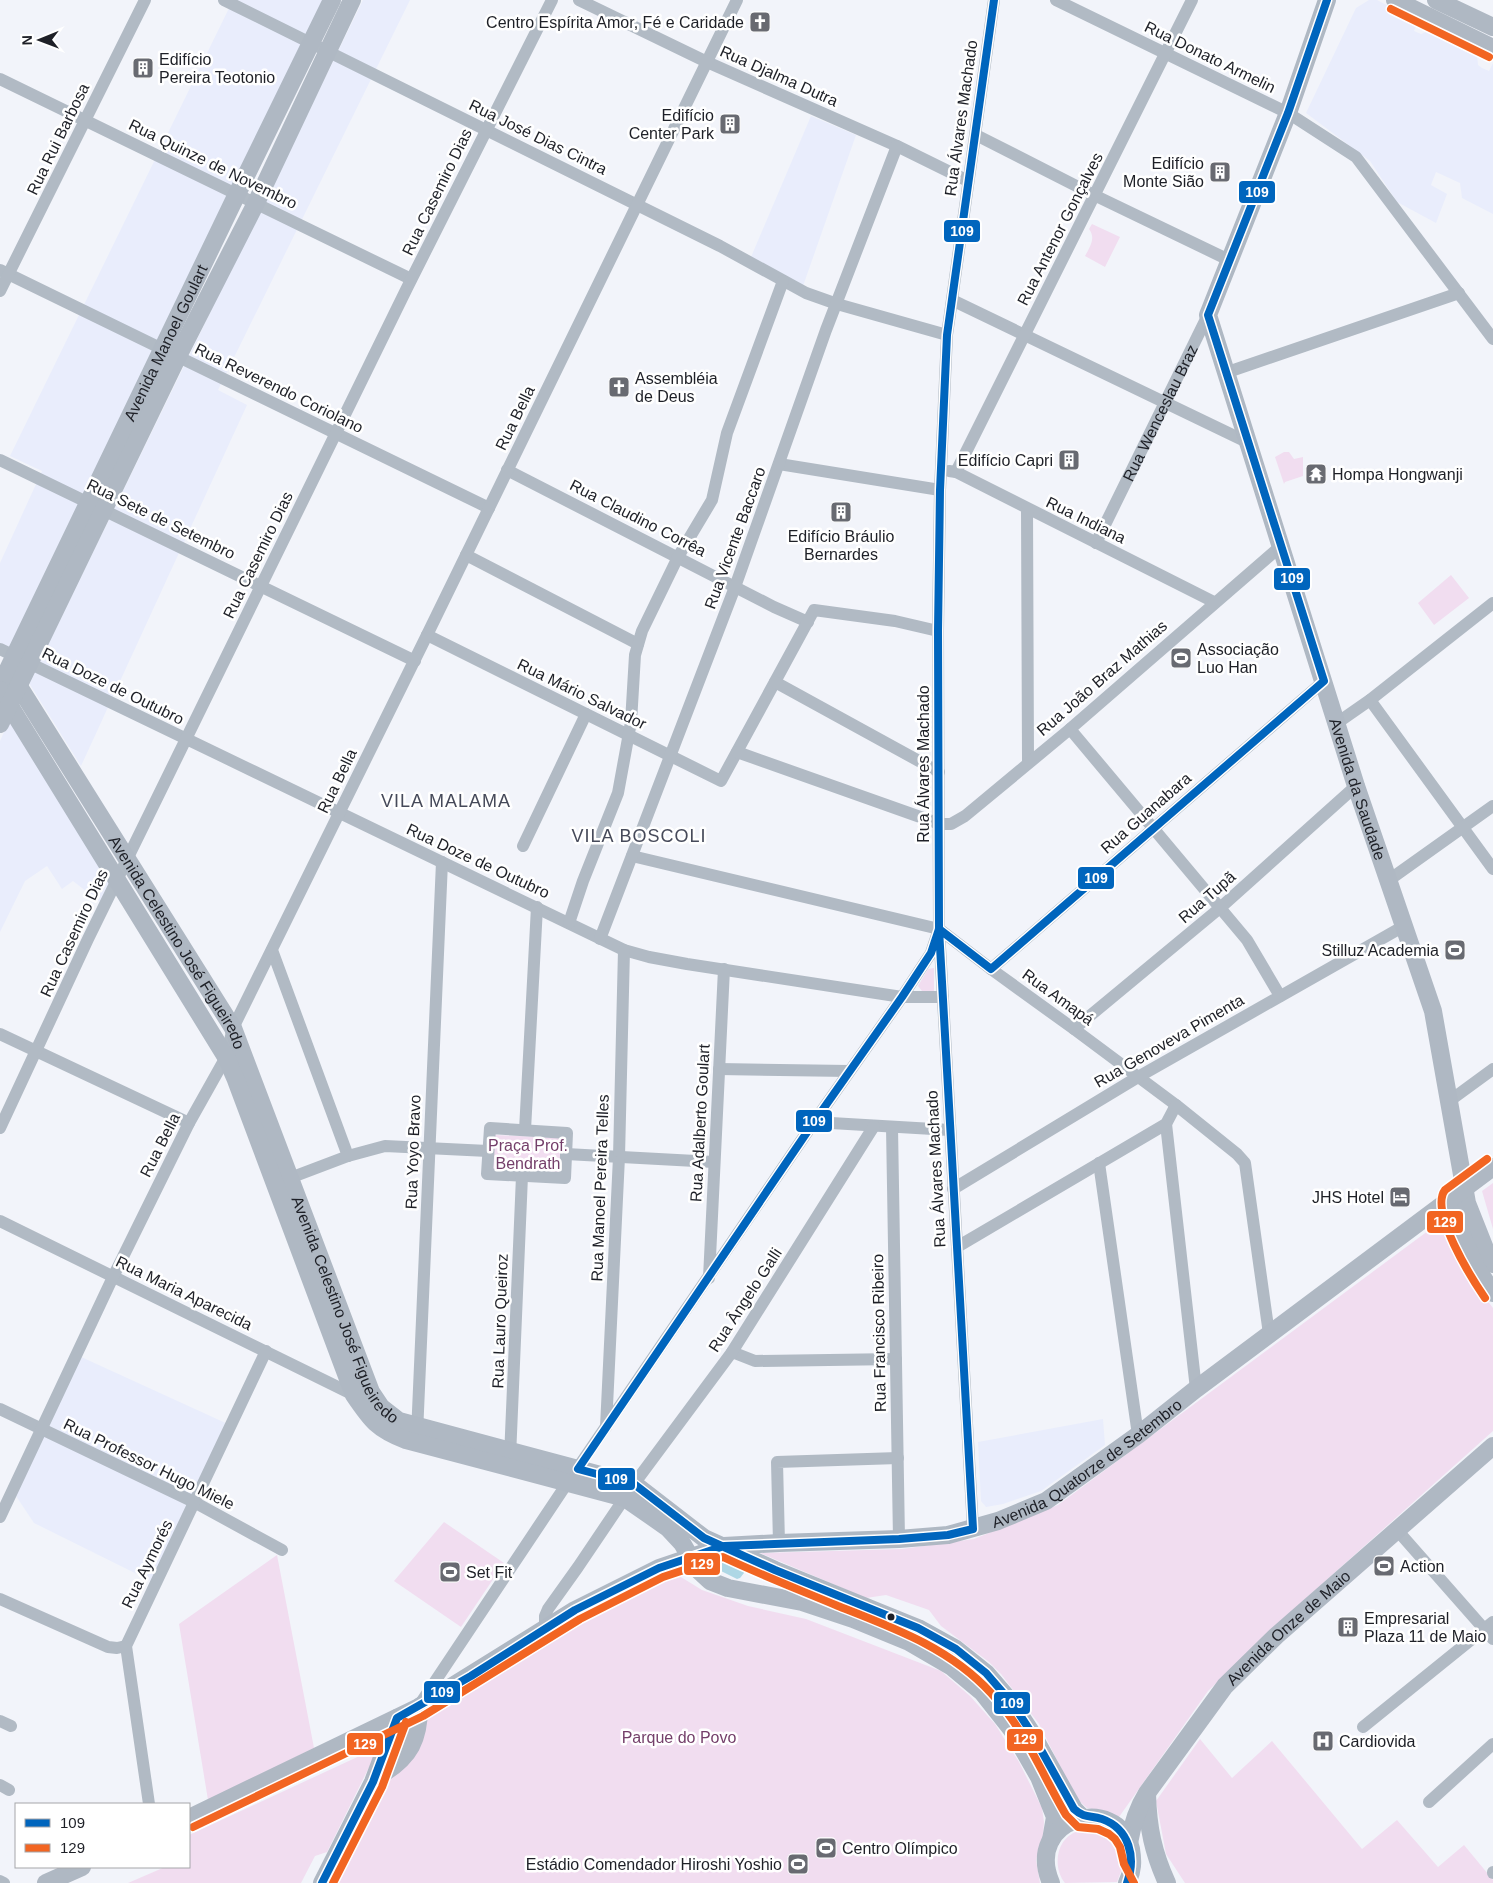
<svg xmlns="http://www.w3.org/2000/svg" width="1493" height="1883" viewBox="0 0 1493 1883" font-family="Helvetica,sans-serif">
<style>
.built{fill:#e9edfc}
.green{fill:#f1ddf0}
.water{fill:#aed7e5}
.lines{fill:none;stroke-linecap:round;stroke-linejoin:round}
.street{stroke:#b1bac4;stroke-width:12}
.secondary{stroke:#afb8c3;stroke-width:18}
.bus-1-casing{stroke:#fff;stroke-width:11}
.bus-2-casing{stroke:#fff;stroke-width:11}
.bus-1{stroke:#0065bd;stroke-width:8}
.bus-2{stroke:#f26522;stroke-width:8}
.bus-dot{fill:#1e2027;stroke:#fff;stroke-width:2}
.labels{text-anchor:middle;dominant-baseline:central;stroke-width:5;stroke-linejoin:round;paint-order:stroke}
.poi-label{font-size:16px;fill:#1e2027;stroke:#fff;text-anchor:start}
.street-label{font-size:16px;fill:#1e2027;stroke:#fff}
.park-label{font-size:16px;fill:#743f6a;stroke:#fff}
.neighbourhood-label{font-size:18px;letter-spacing:1px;fill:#464a5a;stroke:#fff}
.line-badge{stroke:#fff;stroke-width:2}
.badge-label{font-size:14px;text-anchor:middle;font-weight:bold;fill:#fff}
</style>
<rect width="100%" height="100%" fill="#f2f4fa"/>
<path class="built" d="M 233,0 L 325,0 L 10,650 L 0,645 L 0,563 L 42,471 L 10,456 Z
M 363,0 L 410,0 L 218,390 L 247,405 L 81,766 L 29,683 Z
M 1369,0 L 1377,0 L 1418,21 L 1414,31 L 1421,34 L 1432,29 L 1473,48 L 1477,55 L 1478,65 L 1482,68 L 1489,71 L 1493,63 L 1493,214 L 1462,198 L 1460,183 L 1436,172 L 1431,185 L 1447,194 L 1436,223 L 1397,202 L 1370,161 L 1306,113 L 1356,8 Z
M 811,116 L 856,135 L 803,286 L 751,257 Z
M 11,717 L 112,880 L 100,902 L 73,881 L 62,889 L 47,866 L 25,881 L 0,932 L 0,741 Z
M 79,1356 L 230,1425 L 153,1582 L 34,1523 L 14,1493 Z
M 1103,1419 L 1105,1445 L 1041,1491 L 1003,1504 L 986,1507 L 981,1501 L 978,1442 Z"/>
<path class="green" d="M 1092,224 L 1120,237 L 1105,267 L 1085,256 C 1090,247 1096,238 1089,229 Z
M 1284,452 L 1289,452 L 1294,459 L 1303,457 L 1303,476 L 1285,482 L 1284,484 L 1275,457 Z
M 1451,575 L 1469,598 L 1434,625 L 1418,603 Z
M 934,968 L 934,993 L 922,991 L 918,986 L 928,969 Z
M 495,1135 L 562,1138 L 561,1173 L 493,1170 Z
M 1493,1183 L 1493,1229 L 1482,1191 Z
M 1440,1222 L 1473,1282 L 1493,1308 L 1493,1431 L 1275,1626 L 1208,1691 L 1119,1817 L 1103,1811 L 1087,1808 L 1076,1798 L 1039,1724 L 1001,1674 L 989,1662 L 941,1626 L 929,1610 L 886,1595 L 866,1598 L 760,1553 L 902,1549 L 974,1539 L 1058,1505 Z
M 444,1522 L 504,1563 L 461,1627 L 394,1581 Z
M 277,1555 L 314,1748 L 208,1800 L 179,1624 Z
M 676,1574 L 702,1590 L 748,1606 L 806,1619 L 941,1671 L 970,1696 L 995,1724 L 1019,1762 L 1042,1808 L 1044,1822 L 1043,1836 L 1036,1860 L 1040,1883 L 331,1883 L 382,1781 L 416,1751 L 430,1712 L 662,1576 Z
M 1200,1739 L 1232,1778 L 1272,1741 L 1362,1849 L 1397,1820 L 1438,1867 L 1464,1845 L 1493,1880 L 1493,1883 L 1185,1883 L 1166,1854 L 1156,1801 Z
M 379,1747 L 327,1852 L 315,1856 L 301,1883 L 128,1883 L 165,1867 L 189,1867 L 189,1835 Z
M 1094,1829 L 1110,1835 L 1120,1849 L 1123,1866 L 1117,1882 L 1065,1883 C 1052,1867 1056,1838 1078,1831 C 1083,1829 1089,1829 1094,1829 Z"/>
<path class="water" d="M 727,1559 L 743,1566 L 744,1573 L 740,1578 L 737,1579 L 721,1571 L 722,1562 Z"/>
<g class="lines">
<g class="street">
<path d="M 224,0 L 720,246 L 806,293 L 837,304 L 947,335"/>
<path d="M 579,0 L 707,62 L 897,146 L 968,181"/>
<path d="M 1056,0 L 1288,113 L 1356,157 L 1493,339"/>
<path d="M 0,79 L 411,279"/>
<path d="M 976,135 L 1096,196 L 1231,261"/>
<path d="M 0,270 L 489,508"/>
<path d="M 0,291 L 145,0"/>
<path d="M 952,300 L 1247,442"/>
<path d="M 1225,373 L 1459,293"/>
<path d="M 0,460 L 415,661"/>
<path d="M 779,464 L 940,490"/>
<path d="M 507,470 L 774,607 L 808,622"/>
<path d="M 949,471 L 956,472 L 1214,602"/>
<path d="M 956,472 L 1192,0"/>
<path d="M 1027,509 L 1028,762"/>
<path id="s1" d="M 1096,543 L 1208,315"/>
<path d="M 466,555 L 638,644"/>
<path d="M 427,635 L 721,781 L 814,610 L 895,621 L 938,631"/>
<path d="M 0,649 L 624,950 L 649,957 L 687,964 L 902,997 L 943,997"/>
<path d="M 775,682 L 939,772"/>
<path d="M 1370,700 L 1493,869"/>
<path d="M 1337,723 L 1370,700 L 1493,603"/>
<path d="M 1070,729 L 1247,940 L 1280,996"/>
<path d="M 737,752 L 940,824 L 951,824 L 965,816 L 1070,729 L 1281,546"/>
<path d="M 523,846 L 586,714"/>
<path d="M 632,856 L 939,929 L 991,969 L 1074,1029 L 1176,1105 L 1237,1154 L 1245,1163 L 1269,1334"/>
<path d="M 1389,880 L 1493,806"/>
<path d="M 569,923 L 583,881 L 618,793 L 631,722 L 635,655 L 642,631 L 678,557 L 712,500 L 727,433 L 783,281"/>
<path d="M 600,939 L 735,587 L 826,330 L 897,146"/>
<path d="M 272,950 L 348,1156"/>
<path d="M 991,969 L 1324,681"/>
<path d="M 1074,1029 L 1220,908 L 1356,786"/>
<path d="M 0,1034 L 189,1123"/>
<path d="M 719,1069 L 849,1071"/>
<path d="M 1448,1102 L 1493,1069"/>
<path d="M 814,1122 L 950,1130"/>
<path d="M 1166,1124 L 1196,1389"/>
<path d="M 892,1127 L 899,1539"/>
<path d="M 0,1128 L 88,939 L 407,288 L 552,0"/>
<path d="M 490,1128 L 567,1133 L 565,1178 L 487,1174 Z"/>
<path d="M 525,1130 L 537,907"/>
<path d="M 566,1154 L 714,1162"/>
<path d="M 1099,1163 L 1138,1435"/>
<path d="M 282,1181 L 348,1156 L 385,1146 L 488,1151"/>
<path d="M 953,1189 L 1138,1077 L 1404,926"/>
<path d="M 0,1221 L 354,1395"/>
<path d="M 957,1247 L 1166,1124 L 1176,1105"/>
<path d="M 709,1278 L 724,969"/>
<path d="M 732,1352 L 755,1361 L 896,1359"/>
<path d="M 0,1409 L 194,1502 L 282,1550"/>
<path d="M 606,1427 L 619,1157 L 624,950"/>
<path d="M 417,1434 L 442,862"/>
<path d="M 510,1457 L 522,1176"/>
<path d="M 0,1517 L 113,1277 L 189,1123 L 226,1057 L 233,1028 L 427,635 L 737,0"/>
<path d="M 973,1529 L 939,929 L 938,631 L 940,490 L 947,335 L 994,0"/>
<path d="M 1397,1530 L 1493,1639"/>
<path d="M 779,1543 L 777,1462 L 898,1458"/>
<path d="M 0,1599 L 108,1647 L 117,1648 L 126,1646"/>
<path d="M 545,1630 L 545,1616 L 548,1609 L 578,1567 L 634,1484 L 732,1352 L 874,1126"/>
<path d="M 420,1704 L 564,1488 L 814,1122 L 902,997 L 931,953 L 937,935"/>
<path d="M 0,1721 L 11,1726"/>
<path d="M 1363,1727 L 1493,1622"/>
<path d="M 0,1785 L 9,1790"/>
<path d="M 1429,1802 L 1493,1744"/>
<path d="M 149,1804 L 126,1646 L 266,1351"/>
<path d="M 1493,1873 L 1493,1872"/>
<path d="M 0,1881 L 4,1883"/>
</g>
<g class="secondary">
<path id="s2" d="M 1327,0 L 1288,113 L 1208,315 L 1356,786 L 1433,1011 L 1467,1203 L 1488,1256 L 1493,1264"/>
<path d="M 1395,0 L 1493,48"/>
<path d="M 1436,0 L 1493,27"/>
<path id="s3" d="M 14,656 L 18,685 L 233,1028 L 371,1392 L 381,1407 L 399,1421 L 634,1484 L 704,1538 L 775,1570 L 918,1628 L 956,1649 L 986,1673 L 1012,1703 L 1031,1732 L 1074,1809 L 1083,1818"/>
<path id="s4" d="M 0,686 L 237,194 L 332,0"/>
<path d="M 0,690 L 226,1057 L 236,1080 L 354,1395 C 371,1420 377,1429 406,1440 L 625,1498 L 668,1528 L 682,1543 L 697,1569 L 710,1581 L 728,1588 L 802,1602 L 853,1619 L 909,1642 L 952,1667 L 982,1692 L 1012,1730 L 1039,1777 L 1055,1817 L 1051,1840"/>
<path d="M 0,724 L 178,356 L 256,203 L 352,0"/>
<path d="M 1452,1197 L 1452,1212 L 1476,1267 L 1493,1293"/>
<path d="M 382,1774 C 410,1757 419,1739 419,1707"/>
<path d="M 1147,1794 C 1148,1828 1153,1852 1167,1883"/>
<path id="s5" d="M 189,1818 L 419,1707 L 575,1610 L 659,1568 L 724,1546 L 779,1543 L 899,1539 L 948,1535 L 998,1521 L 1046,1501 L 1138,1435 L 1196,1389 L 1493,1167"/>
<path id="s6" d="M 1129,1843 C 1132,1825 1137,1809 1147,1793 L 1225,1686 L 1276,1636 L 1493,1446"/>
<path d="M 46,1883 L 82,1867"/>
<path d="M 322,1883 L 373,1782 L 397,1718"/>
<path d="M 1051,1883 C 1023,1817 1118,1793 1131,1849 C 1133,1861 1133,1871 1127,1883"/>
</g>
<g class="bus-1-casing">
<path id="bus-1" d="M 939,929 L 931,953 L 902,997 L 814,1122 L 578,1469 L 634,1484 L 704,1538 L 775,1570 L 918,1628 L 956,1649 L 986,1673 L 1012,1703 L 1031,1732 L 1074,1809 C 1085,1819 1090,1815 1102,1819 C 1130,1829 1136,1858 1127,1883
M 939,929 L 991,969 L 1324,681 L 1208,315 L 1288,113 L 1327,0
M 322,1883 L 373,1782 L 397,1718 L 471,1676 L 575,1610 L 659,1568 L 724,1546 L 899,1539 L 948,1535 L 973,1529 L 939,929 L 938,631 L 940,490 L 947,335 L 994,0"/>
</g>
<g class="bus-2-casing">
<path id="bus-2" d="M 1391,9 L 1489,57
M 1485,1298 C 1472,1279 1429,1211 1445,1190 L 1487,1159
M 193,1827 L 423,1716 L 580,1619 L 663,1577 L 723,1557 C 761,1575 800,1590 838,1606 C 894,1628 950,1648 991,1693 C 1024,1728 1042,1774 1066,1815 L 1078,1827 L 1098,1829 L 1109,1834 L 1115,1839 L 1120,1847 L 1124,1864 L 1134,1883
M 333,1883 L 382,1787 L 406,1722"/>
</g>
<use href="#bus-1" class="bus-1"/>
<use href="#bus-2" class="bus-2"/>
</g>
<defs>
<g id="church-square" transform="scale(1.125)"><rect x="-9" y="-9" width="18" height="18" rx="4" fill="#686a71" stroke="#fff"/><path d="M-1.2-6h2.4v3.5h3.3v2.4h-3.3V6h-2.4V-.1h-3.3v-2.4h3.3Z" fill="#fff"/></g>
<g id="building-square" transform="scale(1.125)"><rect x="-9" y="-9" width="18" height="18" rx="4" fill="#686a71" stroke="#fff"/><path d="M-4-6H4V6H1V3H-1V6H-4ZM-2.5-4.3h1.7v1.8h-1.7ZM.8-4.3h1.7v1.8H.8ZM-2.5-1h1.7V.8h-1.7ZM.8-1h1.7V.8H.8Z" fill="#fff"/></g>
<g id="temple-square" transform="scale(1.125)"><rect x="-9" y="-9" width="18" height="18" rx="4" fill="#686a71" stroke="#fff"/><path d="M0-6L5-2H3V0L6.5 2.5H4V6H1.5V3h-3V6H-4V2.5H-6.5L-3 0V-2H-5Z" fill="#fff"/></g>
<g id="stadium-square" transform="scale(1.125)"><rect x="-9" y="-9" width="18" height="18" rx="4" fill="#686a71" stroke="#fff"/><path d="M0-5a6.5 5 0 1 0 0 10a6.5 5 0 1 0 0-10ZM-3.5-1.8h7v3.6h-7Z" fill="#fff"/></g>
<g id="hotel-square" transform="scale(1.125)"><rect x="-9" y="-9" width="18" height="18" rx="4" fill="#686a71" stroke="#fff"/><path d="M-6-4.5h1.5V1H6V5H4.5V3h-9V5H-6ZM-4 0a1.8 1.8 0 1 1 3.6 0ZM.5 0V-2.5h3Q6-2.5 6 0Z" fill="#fff"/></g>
<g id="hospital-square" transform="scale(1.125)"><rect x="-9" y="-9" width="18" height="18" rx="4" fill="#686a71" stroke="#fff"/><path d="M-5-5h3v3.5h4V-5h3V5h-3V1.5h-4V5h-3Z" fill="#fff"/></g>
</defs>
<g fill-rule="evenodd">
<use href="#church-square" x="760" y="22"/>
<use href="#building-square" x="143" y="68"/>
<use href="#building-square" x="730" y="124"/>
<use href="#building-square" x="1220" y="172"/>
<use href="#church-square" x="619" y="387"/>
<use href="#building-square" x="1069" y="460"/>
<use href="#temple-square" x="1316" y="474"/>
<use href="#building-square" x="841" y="512"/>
<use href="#stadium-square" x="1181" y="658"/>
<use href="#stadium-square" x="1455" y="950"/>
<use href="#hotel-square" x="1400" y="1197"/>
<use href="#stadium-square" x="1384" y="1566"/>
<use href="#stadium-square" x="450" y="1572"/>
<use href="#building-square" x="1348" y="1627"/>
<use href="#hospital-square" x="1323" y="1741"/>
<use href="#stadium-square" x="826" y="1848"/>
<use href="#stadium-square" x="798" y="1864"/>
</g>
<circle class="bus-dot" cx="891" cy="1617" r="4.5"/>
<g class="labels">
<g class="poi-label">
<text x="744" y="22" text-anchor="end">Centro Espírita Amor, Fé e Caridade</text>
<text x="159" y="59">Edifício<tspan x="159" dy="18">Pereira Teotonio</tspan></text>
<text x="714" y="115" text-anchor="end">Edifício<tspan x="714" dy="18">Center Park</tspan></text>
<text x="1204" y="163" text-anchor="end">Edifício<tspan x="1204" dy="18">Monte Sião</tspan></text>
<text x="635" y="378">Assembléia<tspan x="635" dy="18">de Deus</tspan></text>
<text x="1053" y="460" text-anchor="end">Edifício Capri</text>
<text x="1332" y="474">Hompa Hongwanji</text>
<text x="841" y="536" text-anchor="middle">Edifício Bráulio<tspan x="841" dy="18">Bernardes</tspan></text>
<text x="1197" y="649">Associação<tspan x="1197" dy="18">Luo Han</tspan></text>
<text x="1439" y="950" text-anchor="end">Stilluz Academia</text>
<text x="1384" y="1197" text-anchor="end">JHS Hotel</text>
<text x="1400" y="1566">Action</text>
<text x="466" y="1572">Set Fit</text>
<text x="1364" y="1618">Empresarial<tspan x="1364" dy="18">Plaza 11 de Maio</tspan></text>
<text x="1339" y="1741">Cardiovida</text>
<text x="842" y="1848">Centro Olímpico</text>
<text x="782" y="1864" text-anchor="end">Estádio Comendador Hiroshi Yoshio</text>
</g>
<g class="street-label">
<text transform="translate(1210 57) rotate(26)">Rua Donato Armelin</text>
<text transform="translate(779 76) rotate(24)">Rua Djalma Dutra</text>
<text transform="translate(961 118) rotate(-82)">Rua Álvares Machado</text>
<text transform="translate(538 137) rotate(26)">Rua José Dias Cintra</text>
<text transform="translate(58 139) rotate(-64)">Rua Rui Barbosa</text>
<text transform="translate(213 164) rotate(26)">Rua Quinze de Novembro</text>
<text transform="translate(437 192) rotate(-64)">Rua Casemiro Dias</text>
<text transform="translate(1060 229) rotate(-63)">Rua Antenor Gonçalves</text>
<text stroke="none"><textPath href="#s4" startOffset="381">Avenida Manoel Goulart</textPath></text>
<text transform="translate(279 388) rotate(26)">Rua Reverendo Coriolano</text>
<text stroke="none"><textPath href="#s1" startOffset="145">Rua Wenceslau Braz</textPath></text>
<text transform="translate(515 418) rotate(-64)">Rua Bella</text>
<text transform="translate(638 518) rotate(27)">Rua Claudino Corrêa</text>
<text transform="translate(161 519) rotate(26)">Rua Sete de Setembro</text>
<text transform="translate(1086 520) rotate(26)">Rua Indiana</text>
<text transform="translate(735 538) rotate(-70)">Rua Vicente Baccaro</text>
<text transform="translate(258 555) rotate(-64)">Rua Casemiro Dias</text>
<text transform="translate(1102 678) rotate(-41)">Rua João Braz Mathias</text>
<text transform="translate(113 686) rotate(26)">Rua Doze de Outubro</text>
<text transform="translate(582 694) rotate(26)">Rua Mário Salvador</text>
<text transform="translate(923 764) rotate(-90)">Rua Álvares Machado</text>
<text transform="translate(337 781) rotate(-64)">Rua Bella</text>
<text stroke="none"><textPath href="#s2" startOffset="834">Avenida da Saudade</textPath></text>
<text transform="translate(1146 813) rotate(-41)">Rua Guanabara</text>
<text transform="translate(478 861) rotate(25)">Rua Doze de Outubro</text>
<text transform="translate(1207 897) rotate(-41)">Rua Tupã</text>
<text transform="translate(74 933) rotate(-65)">Rua Casemiro Dias</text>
<text stroke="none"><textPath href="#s3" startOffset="332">Avenida Celestino José Figueiredo</textPath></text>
<text transform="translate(1058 997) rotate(36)">Rua Amapá</text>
<text transform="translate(1169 1041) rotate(-30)">Rua Genoveva Pimenta</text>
<text transform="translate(700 1123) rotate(-87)">Rua Adalberto Goulart</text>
<text transform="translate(160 1145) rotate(-63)">Rua Bella</text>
<text transform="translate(413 1152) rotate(-88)">Rua Yoyo Bravo</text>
<text transform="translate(936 1169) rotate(-93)">Rua Álvares Machado</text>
<text transform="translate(600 1188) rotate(-88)">Rua Manoel Pereira Telles</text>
<text transform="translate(184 1293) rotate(26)">Rua Maria Aparecida</text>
<text transform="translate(745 1300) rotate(-57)">Rua Ângelo Galli</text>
<text stroke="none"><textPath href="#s3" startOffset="738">Avenida Celestino José Figueiredo</textPath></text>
<text transform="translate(500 1321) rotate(-88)">Rua Lauro Queiroz</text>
<text transform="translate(879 1333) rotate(-91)">Rua Francisco Ribeiro</text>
<text stroke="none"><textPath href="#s5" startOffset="984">Avenida Quatorze de Setembro</textPath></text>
<text transform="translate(149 1464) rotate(26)">Rua Professor Hugo Miele</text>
<text transform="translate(147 1564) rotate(-64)">Rua Aymorés</text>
<text stroke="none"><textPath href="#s6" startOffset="272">Avenida Onze de Maio</textPath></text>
</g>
<g class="park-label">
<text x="528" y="1145">Praça Prof.<tspan x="528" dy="18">Bendrath</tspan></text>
<text x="679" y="1737">Parque do Povo</text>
</g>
<g class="neighbourhood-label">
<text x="446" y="801">VILA MALAMA</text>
<text x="639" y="836">VILA BOSCOLI</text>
</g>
</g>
<g class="line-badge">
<rect x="1238" y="180" width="38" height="24" rx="5" fill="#0065bd"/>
<rect x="943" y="219" width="38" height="24" rx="5" fill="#0065bd"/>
<rect x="1273" y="567" width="38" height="24" rx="5" fill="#0065bd"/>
<rect x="1077" y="866" width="38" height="24" rx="5" fill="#0065bd"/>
<rect x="795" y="1109" width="38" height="24" rx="5" fill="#0065bd"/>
<rect x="1426" y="1210" width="38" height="24" rx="5" fill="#f26522"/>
<rect x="597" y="1467" width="39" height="24" rx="5" fill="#0065bd"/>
<rect x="683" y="1552" width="38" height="24" rx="5" fill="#f26522"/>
<rect x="423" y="1680" width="38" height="24" rx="5" fill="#0065bd"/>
<rect x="993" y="1691" width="38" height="24" rx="5" fill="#0065bd"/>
<rect x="1006" y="1728" width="38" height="24" rx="5" fill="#f26522"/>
<rect x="346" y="1732" width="38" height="24" rx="5" fill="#f26522"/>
</g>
<g class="badge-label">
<text x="1257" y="197">109</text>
<text x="962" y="236">109</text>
<text x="1292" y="583">109</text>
<text x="1096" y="883">109</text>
<text x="814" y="1126">109</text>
<text x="1445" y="1227">129</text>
<text x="616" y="1484">109</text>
<text x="702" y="1569">129</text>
<text x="442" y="1697">109</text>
<text x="1012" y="1708">109</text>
<text x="1025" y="1744">129</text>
<text x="365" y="1749">129</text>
</g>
<rect x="15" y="1803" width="175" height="65" fill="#ffffff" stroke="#a5a6a9"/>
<rect x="25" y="1819" width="25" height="8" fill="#0065bd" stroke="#a5a6a9"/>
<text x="60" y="1828" font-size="15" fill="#1e2027">109</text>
<rect x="25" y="1844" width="25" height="8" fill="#f26522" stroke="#a5a6a9"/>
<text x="60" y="1853" font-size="15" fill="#1e2027">129</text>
<g transform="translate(40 40) rotate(269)" stroke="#ffffff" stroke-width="4" paint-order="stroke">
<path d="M0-4L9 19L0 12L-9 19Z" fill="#1e2027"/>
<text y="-8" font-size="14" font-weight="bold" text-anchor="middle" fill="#1e2027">N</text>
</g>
</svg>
